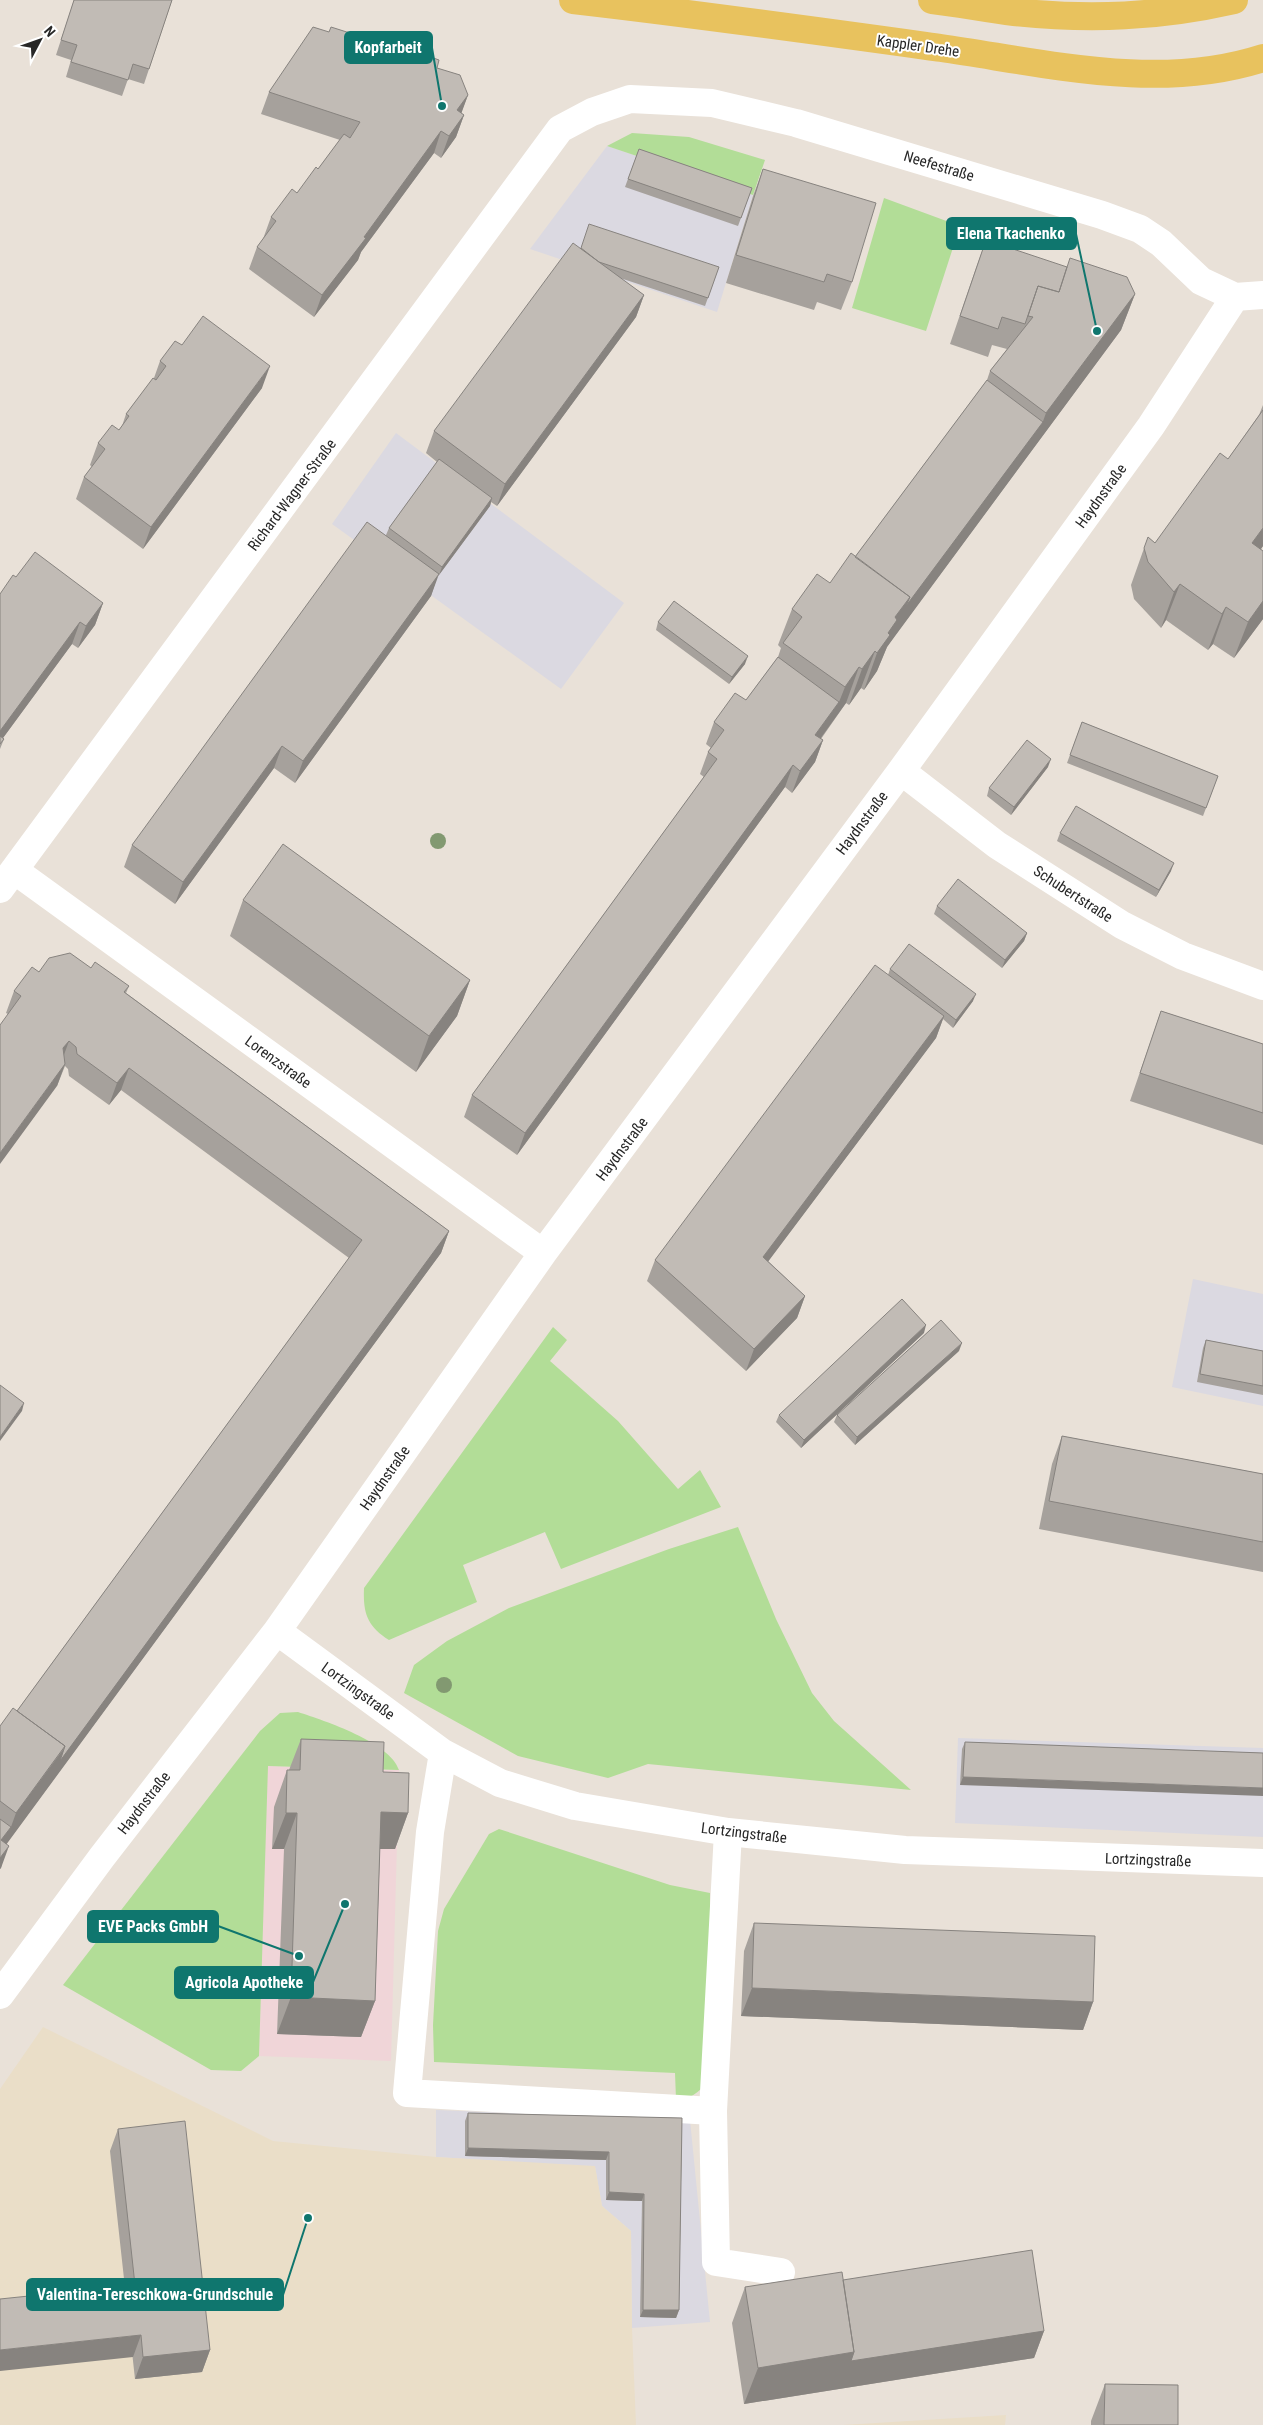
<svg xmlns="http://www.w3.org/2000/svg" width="1263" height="2425" viewBox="0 0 1263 2425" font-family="'Roboto Condensed',sans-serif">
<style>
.industrial{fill:#dbd9e1}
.education{fill:#eadec8}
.medical{fill:#f0d5d8}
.green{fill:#b2dd97}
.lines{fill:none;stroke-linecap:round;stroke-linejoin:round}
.minor{stroke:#fff;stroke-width:28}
.major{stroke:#e8c25e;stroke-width:28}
.tree{fill:#829971}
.wall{fill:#a6a19c}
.shaded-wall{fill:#87837f}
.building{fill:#c1bbb5;stroke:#87837f}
.labels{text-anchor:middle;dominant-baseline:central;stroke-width:4;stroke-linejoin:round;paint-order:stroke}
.street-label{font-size:15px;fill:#272727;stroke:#fff}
.leader{fill:none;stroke:#0f766e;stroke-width:2}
.callout-dot{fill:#0f766e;stroke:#fff;stroke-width:2}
.callout{fill:#0f766e;stroke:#0f766e;stroke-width:2}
.callout-label{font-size:16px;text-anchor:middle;font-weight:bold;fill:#fff}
</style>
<rect width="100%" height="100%" fill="#e9e1d8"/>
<path class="industrial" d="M 607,146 L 753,195 L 717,312 L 530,249 Z
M 396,433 L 624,603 L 561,689 L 332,524 Z
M 1193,1279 L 1263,1294 L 1263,1406 L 1172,1387 Z
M 958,1738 L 1263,1748 L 1263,1837 L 955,1823 Z
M 436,2110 L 690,2120 L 710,2322 L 632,2328 L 631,2231 L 602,2206 L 595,2167 L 436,2157 Z"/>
<path class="education" d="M 43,2027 L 273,2141 L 436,2157 L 595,2166 L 602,2206 L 631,2231 L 632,2328 L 636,2425 L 0,2425 L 0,2089 Z
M 1006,2415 L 1005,2425 L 843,2425 Z"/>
<path class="medical" d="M 267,1766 L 399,1770 L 391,2061 L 259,2056 Z"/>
<path class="green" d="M 632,133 L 689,137 L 765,160 L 753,195 L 607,146 Z
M 884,198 L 960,226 L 926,331 L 852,308 Z
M 553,1327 L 567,1340 L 550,1361 L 618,1421 L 678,1489 L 700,1470 L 721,1507 L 561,1569 L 545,1532 L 463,1565 L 477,1602 L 389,1640 C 367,1626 363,1613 364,1588 Z
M 738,1527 L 776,1619 L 812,1693 L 834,1721 L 911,1790 L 648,1764 L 608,1778 L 518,1756 L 404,1693 L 414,1665 L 447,1641 L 509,1608 L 669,1549 Z
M 298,1712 C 325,1721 390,1742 399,1770 L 268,1766 L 259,2056 L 241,2071 L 211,2070 L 63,1985 L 260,1731 L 280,1713 Z
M 499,1829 L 670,1885 L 710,1893 L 710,2079 C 702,2089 691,2101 676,2099 L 675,2073 L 434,2062 L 433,2025 L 438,1931 L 444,1909 L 489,1834 Z"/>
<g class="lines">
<path class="minor" d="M 901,771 L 997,845 L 1122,925 L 1183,956 L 1263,986
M 14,870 L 543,1253
M 0,889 L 560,129 L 592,112 L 630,99 L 712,103 L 796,123 L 1102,215 L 1140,229 L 1161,243 L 1201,281 L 1235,297 L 1263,295
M 277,1631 L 443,1753 L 500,1783 L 575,1806 L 728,1832 L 905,1850 L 1263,1863
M 443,1753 L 430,1832 L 407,2093 L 713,2111 L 728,1832
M 0,1995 L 102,1857 L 277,1631 L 543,1253 L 901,771 L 1151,426 L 1235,297
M 713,2111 L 716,2262 L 781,2272"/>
<path class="major" d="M 573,0 C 696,14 818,31 941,48 C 1046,63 1158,92 1263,58
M 932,0 C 959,3 987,9 1014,12 C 1091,20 1159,17 1234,0"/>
</g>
<g class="tree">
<circle cx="438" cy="841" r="8"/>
<circle cx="444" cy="1685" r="8"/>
</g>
<path class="wall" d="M 74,0 L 172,0 L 144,84 L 128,79 L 122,96 L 66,77 L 71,60 L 56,55 Z
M 351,40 L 411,59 L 414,51 L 437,68 L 468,95 L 461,113 L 464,115 L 456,137 L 441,158 L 434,153 L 361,252 L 358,260 L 314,317 L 249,269 L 257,247 L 263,239 L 271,217 L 297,193 L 318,169 L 340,140 L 261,114 L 269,92 Z
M 639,149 L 752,188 L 738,226 L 625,187 Z
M 763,169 L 852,282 L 841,310 L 817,302 L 814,310 L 726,283 L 753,196 Z
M 986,240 L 1135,294 L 1121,330 L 896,634 L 887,647 L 877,671 L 864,690 L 861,688 L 849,705 L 846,703 L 821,739 L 823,740 L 815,762 L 792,793 L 785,787 L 517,1155 L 464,1117 L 472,1095 L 704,777 L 700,774 L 708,752 L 711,748 L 706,744 L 714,722 L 746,700 L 778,657 L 781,648 L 778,645 L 792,609 L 830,583 L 855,557 L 987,380 L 990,371 L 1007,349 L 992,345 L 988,357 L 950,344 L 976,268 Z
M 581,248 L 719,267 L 705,306 L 620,278 L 644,295 L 636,317 L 497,506 L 491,502 L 490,506 L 439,575 L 438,574 L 431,596 L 295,783 L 274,768 L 175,904 L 124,867 L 132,845 L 386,535 L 389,528 L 437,462 L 426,453 L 434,431 Z
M 182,345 L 262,388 L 143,549 L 76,499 L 84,477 L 92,467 L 90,465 L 98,443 L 119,430 L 122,426 L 126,414 L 154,378 L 160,361 Z
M 1263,405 L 1263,546 L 1261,549 L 1263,551 L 1263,619 L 1234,658 L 1213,644 L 1208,650 L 1166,620 L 1161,628 L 1134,599 L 1131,585 L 1148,537 L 1155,543 L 1228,459 L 1259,415 Z
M 16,577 L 103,603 L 95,625 L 78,648 L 72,644 L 3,738 L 4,739 L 0,749 L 0,594 Z
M 658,622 L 745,664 L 729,684 L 656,630 Z
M 1082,722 L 1218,776 L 1203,816 L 1067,763 Z
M 1048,767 L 1011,815 L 987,796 L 989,788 Z
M 1060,833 L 1171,871 L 1156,897 L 1057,841 Z
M 243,900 L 470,980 L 457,1016 L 416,1072 L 230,936 Z
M 937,906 L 1027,933 L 1024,941 L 1002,968 L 934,914 Z
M 91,968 L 129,986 L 126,993 L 449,1231 L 441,1253 L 6,1844 L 1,1868 L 0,1869 L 0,1726 L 17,1711 L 349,1258 L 121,1090 L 109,1105 L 69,1076 L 68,1069 L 65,1066 L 57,1086 L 8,1014 L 6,1013 L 14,991 L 39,972 Z
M 890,969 L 973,1001 L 953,1028 L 943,1019 L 936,1038 L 768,1261 L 805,1296 L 797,1318 L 746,1371 L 647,1281 L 655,1260 L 888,975 Z
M 1161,1011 L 1263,1044 L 1263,1145 L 1130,1101 Z
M 924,1333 L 801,1448 L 776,1422 L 779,1415 Z
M 1206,1340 L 1263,1351 L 1263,1395 L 1197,1382 L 1203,1348 Z
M 959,1351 L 855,1445 L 834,1422 L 837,1415 Z
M 1062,1436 L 1263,1474 L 1263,1572 L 1039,1529 L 1052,1464 Z
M 301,1739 L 383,1772 L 408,1813 L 395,1849 L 380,1849 L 375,2001 L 361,2037 L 277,2034 L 284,1849 L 272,1849 L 274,1807 L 287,1770 L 289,1770 Z
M 965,1742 L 1263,1753 L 960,1785 L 962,1749 Z
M 754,1923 L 1093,2002 L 1083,2030 L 741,2016 L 744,1951 Z
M 468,2113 L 682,2118 L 679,2310 L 676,2318 L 640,2317 L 642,2201 L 606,2200 L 606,2160 L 465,2156 L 465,2121 Z
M 118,2129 L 210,2350 L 202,2372 L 135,2379 L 110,2151 Z
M 843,2280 L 1044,2331 L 1034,2358 L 744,2404 L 732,2323 L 745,2287 Z
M 1105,2384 L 1178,2425 L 1091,2425 L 1091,2421 Z"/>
<path class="shaded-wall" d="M 468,95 L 460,117 L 457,110 Z
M 464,115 L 456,137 L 441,158 L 449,136 Z
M 441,131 L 434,153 L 361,252 L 358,260 L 314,317 L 322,295 Z
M 1135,294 L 1121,330 L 1033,449 L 1046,413 Z
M 644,295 L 636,317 L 497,506 L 505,484 Z
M 270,366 L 262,388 L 143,549 L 151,527 Z
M 1043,422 L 1033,449 L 887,647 L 877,671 L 864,690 L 877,653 L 895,617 L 910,597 Z
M 492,498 L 490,506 L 439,575 L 442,567 Z
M 1263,528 L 1263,546 L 1239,579 L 1252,543 Z
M 439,574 L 431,596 L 295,783 L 303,761 Z
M 1180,584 L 1166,620 L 1161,628 L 1174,592 Z
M 1263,601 L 1263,619 L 1234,658 L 1248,622 Z
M 103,603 L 95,625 L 78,648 L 86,626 Z
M 1226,607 L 1213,644 L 1208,650 L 1222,614 Z
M 80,622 L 72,644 L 0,742 L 0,731 Z
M 875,651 L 861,688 L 849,705 L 862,669 Z
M 748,656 L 745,664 L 729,684 L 732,677 Z
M 859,667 L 846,703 L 807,757 L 815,735 L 839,702 L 845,687 Z
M 823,740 L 815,762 L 792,793 L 800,771 Z
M 282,746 L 274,768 L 175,904 L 183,882 Z
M 1051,759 L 1048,767 L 1011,815 L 1014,807 Z
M 793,765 L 785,787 L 517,1155 L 525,1133 Z
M 1174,863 L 1171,871 L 1156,897 L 1159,890 Z
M 1027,933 L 1024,941 L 1002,968 L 1005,960 Z
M 470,980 L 457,1016 L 416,1072 L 429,1036 Z
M 976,994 L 973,1001 L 953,1028 L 956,1020 Z
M 944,1016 L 936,1038 L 755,1279 L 763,1257 Z
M 69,1041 L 61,1063 L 63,1048 Z
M 65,1064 L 57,1086 L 0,1164 L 0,1153 Z
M 129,1068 L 121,1090 L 109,1105 L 117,1083 Z
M 449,1231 L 441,1253 L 3,1849 L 16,1813 Z
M 805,1296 L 797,1318 L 746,1371 L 754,1349 Z
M 926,1325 L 924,1333 L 801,1448 L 804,1440 Z
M 962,1343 L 959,1351 L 855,1445 L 857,1437 Z
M 24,1403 L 22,1411 L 0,1441 L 0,1437 Z
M 963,1777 L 1263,1788 L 1263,1796 L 960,1785 Z
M 381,1812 L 408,1813 L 395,1849 L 368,1849 Z
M 286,1813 L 297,1813 L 284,1849 L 272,1849 Z
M 11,1827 L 3,1849 L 1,1840 Z
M 9,1846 L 1,1868 L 0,1869 L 0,1858 Z
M 752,1988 L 1093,2002 L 1083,2030 L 741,2016 Z
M 291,1997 L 375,2001 L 361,2037 L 277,2034 Z
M 468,2148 L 609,2152 L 606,2160 L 465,2156 Z
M 609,2192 L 644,2194 L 642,2201 L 606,2200 Z
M 643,2310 L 679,2310 L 676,2318 L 640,2317 Z
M 1044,2331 L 1034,2358 L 744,2404 L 758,2368 L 854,2352 Z
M 141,2335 L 133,2357 L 0,2371 L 0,2350 Z
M 210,2350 L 202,2372 L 135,2379 L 143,2357 Z"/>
<path class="building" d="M 74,0 L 172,0 L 149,69 L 133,64 L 128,80 L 71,62 L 77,45 L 61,40 Z
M 313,27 L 329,32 L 331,27 L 353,34 L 351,40 L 412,59 L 414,51 L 439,60 L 437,68 L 460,75 L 468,95 L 457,110 L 464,115 L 449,136 L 441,131 L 364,237 L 366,238 L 322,295 L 257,247 L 276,221 L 271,217 L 292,189 L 297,193 L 316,167 L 318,169 L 344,134 L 350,138 L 360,122 L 269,92 Z
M 639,149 L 752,188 L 741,218 L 628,179 Z
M 763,169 L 876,203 L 852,282 L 827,274 L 824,282 L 736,255 Z
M 589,224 L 719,267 L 708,298 L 599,262 L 581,248 Z
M 986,240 L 1067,267 L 1059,292 L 1038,286 L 1025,324 L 1002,317 L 998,329 L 960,316 Z
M 573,243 L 644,295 L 505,484 L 434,431 Z
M 1070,258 L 1127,277 L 1135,294 L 1046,413 L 990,371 L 1033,317 L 1028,316 L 1038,286 L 1059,292 Z
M 203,316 L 270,366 L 151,527 L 84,477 L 105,449 L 98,443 L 112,425 L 119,430 L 129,416 L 126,414 L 153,378 L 156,380 L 166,366 L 160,361 L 175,341 L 182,345 Z
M 987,380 L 1043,422 L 906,606 L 910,597 L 855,557 Z
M 1263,410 L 1263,528 L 1252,543 L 1263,551 L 1263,601 L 1248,622 L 1226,607 L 1222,614 L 1180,584 L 1174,592 L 1148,562 L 1144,548 L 1148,537 L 1155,543 L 1220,453 L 1228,459 Z
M 439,459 L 492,498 L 442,567 L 389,528 Z
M 367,522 L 439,574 L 303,761 L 282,746 L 183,882 L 132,845 Z
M 35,552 L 103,603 L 86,626 L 80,622 L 0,731 L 0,594 L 13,575 L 16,577 Z
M 851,553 L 910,597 L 895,617 L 897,620 L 888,633 L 890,635 L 877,653 L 875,651 L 862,669 L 859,667 L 845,687 L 783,643 L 802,617 L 792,609 L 817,574 L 830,583 Z
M 674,601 L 748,656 L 732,677 L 658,622 Z
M 778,657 L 839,702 L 815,735 L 823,740 L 800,771 L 793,765 L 525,1133 L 472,1095 L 717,759 L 708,752 L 724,730 L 714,722 L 735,693 L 746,700 Z
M 1082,722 L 1218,776 L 1206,808 L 1070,755 Z
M 0,736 L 4,739 L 0,744 Z
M 1027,740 L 1051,759 L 1014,807 L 989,788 Z
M 1076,806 L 1174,863 L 1159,890 L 1060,833 Z
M 283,844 L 470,980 L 429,1036 L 243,900 Z
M 958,879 L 1027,933 L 1005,960 L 937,906 Z
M 909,944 L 976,994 L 956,1020 L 890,969 Z
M 70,953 L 91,968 L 95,962 L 129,986 L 124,992 L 449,1231 L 60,1761 L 65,1746 L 17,1711 L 362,1240 L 129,1068 L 117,1083 L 77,1054 L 76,1047 L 69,1041 L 63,1048 L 65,1064 L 0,1153 L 0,1025 L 21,996 L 14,991 L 32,967 L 39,972 L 49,958 Z
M 875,965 L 944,1016 L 763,1257 L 805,1296 L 754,1349 L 655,1260 Z
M 1161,1011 L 1263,1044 L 1263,1113 L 1140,1073 Z
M 902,1299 L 926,1325 L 804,1440 L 779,1415 Z
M 941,1320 L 962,1343 L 857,1437 L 837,1415 Z
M 1206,1340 L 1263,1351 L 1263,1386 L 1200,1374 Z
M 0,1385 L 24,1403 L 0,1437 Z
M 1062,1436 L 1263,1474 L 1263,1542 L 1049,1501 Z
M 13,1708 L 65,1746 L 16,1813 L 0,1801 L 0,1726 Z
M 301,1739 L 384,1742 L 383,1772 L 409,1773 L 408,1813 L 381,1812 L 375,2001 L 291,1997 L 297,1813 L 286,1813 L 287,1770 L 300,1770 Z
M 965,1742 L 1263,1753 L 1263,1788 L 963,1777 Z
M 0,1819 L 11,1827 L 1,1840 L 9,1846 L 0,1858 Z
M 754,1923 L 1095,1936 L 1093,2002 L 752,1988 Z
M 468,2113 L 682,2118 L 679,2310 L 643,2310 L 644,2194 L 609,2192 L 609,2152 L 468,2148 Z
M 185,2121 L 210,2350 L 143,2357 L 141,2335 L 0,2350 L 0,2299 L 135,2285 L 118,2129 Z
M 1032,2250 L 1044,2331 L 851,2361 L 854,2352 L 843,2280 Z
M 842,2272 L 854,2352 L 758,2368 L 745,2287 Z
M 1105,2384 L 1178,2385 L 1178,2425 L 1104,2425 Z"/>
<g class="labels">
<g class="street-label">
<text transform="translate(918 46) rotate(8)">Kappler Drehe</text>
<text transform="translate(939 166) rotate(17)">Neefestraße</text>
<text transform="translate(292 495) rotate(-53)">Richard-Wagner-Straße</text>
<text transform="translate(1101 496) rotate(-54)">Haydnstraße</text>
<text transform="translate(862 823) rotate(-53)">Haydnstraße</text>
<text transform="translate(1073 894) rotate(33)">Schubertstraße</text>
<text transform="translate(278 1062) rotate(36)">Lorenzstraße</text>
<text transform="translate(622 1149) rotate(-53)">Haydnstraße</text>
<text transform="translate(385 1478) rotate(-55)">Haydnstraße</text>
<text transform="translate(358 1691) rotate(36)">Lortzingstraße</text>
<text transform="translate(144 1803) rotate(-52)">Haydnstraße</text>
<text transform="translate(744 1833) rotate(7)">Lortzingstraße</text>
<text transform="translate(1148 1860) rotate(2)">Lortzingstraße</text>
</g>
</g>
<path class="leader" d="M442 106L432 48M1097 331L1076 234M299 1956L218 1926M345 1904L313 1982M308 2218L283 2295"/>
<g class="callout-dot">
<circle cx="442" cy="106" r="5"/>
<circle cx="1097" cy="331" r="5"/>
<circle cx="299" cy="1956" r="5"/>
<circle cx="345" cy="1904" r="5"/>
<circle cx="308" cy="2218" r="5"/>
</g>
<g class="callout">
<rect x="345" y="32" width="87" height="31" rx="5"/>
<rect x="947" y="218" width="129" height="31" rx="5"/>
<rect x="88" y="1911" width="130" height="31" rx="5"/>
<rect x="175" y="1967" width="138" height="31" rx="5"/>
<rect x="27" y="2279" width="256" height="31" rx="5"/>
</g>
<g class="callout-label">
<text x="388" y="53">Kopfarbeit</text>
<text x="1011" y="239">Elena Tkachenko</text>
<text x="153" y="1932">EVE Packs GmbH</text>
<text x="244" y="1988">Agricola Apotheke</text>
<text x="155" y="2300">Valentina-Tereschkowa-Grundschule</text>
</g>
<g transform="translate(40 40) rotate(49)" stroke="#ffffff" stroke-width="4" paint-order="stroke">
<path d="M0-4L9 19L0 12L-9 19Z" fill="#272727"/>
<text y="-8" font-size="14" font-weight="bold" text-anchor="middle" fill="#272727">N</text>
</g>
</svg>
